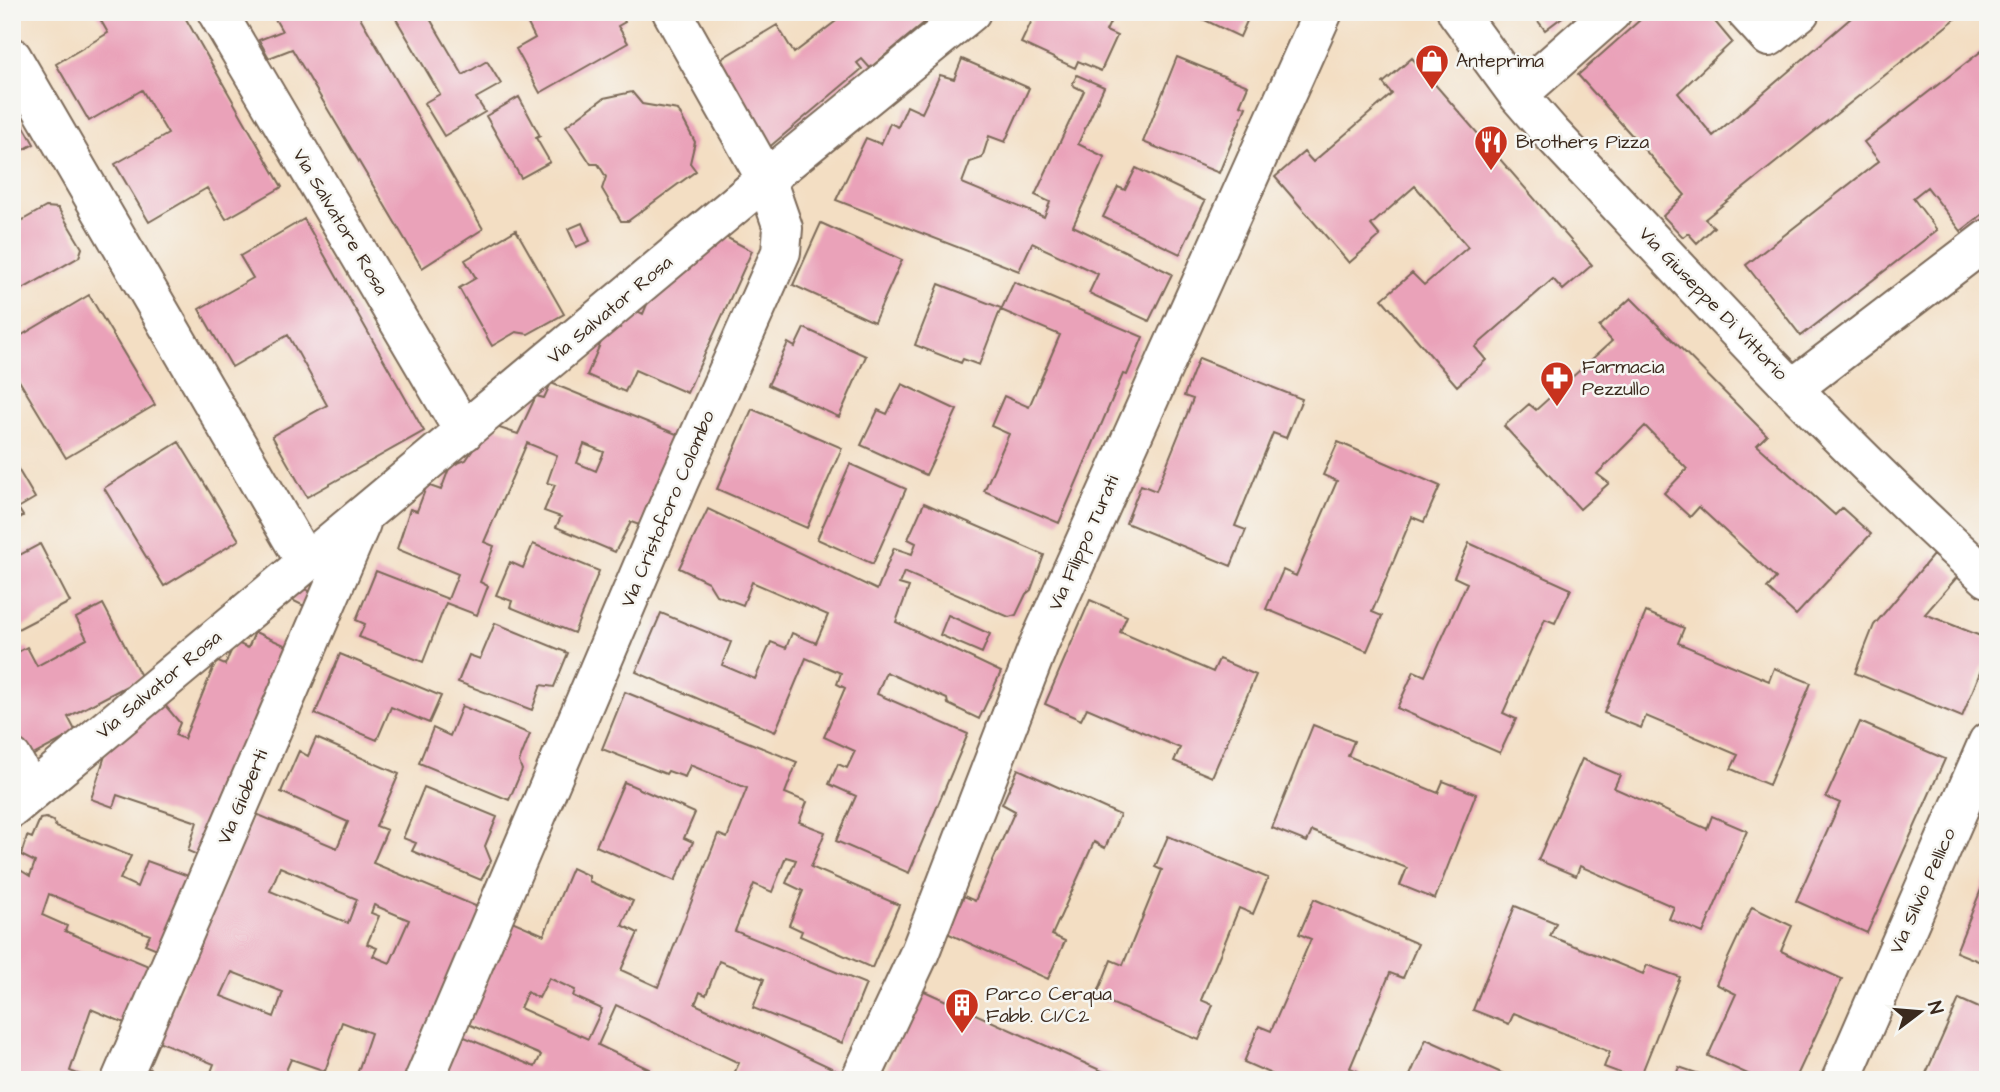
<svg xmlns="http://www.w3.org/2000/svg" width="2000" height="1092" viewBox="0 0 2000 1092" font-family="'Architects Daughter',sans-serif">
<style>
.building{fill:#eaa2b9;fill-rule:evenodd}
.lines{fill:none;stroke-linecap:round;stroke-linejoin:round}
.minor-casing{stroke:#7b6958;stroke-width:42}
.minor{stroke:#fff;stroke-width:38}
.labels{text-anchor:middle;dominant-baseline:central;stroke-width:5;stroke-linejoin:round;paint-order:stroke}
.poi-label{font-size:19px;fill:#3b2a1e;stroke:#f6f6f2;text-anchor:start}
.street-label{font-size:19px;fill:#3b2a1e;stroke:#f6f6f2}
</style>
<rect width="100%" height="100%" fill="#f6f6f2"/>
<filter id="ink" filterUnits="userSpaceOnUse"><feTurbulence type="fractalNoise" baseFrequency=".0143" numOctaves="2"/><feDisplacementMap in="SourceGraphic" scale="14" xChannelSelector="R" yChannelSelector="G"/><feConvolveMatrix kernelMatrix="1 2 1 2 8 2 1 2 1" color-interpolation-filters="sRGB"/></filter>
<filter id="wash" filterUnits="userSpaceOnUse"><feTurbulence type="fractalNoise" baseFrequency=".00686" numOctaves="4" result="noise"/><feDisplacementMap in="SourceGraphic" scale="28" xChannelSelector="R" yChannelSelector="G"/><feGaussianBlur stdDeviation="1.57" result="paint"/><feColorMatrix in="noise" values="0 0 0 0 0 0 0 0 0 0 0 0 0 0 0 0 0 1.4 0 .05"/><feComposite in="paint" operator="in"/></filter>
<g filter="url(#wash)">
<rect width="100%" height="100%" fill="#f3dec3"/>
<g id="blocks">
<path class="building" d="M 96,12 L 182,12 L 282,187 L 226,219 L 207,188 L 149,222 L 115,164 L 168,134 L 142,90 L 89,121 L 56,64 L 108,33 Z
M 271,12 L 357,12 L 483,229 L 422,268 L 292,49 L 269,58 L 259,40 L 282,31 Z
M 392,12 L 426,12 L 463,75 L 487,61 L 501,84 L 476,98 L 485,112 L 444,136 L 424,103 L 440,94 Z
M 524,12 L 620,12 L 625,22 L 618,26 L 628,43 L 540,93 L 516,49 L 535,38 L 524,16 Z
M 842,12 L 937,12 L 870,68 L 862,59 L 857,63 L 862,69 L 767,149 L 716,62 L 777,25 L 794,53 L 844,15 Z
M 1036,12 L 1115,12 L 1106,31 L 1117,36 L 1101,71 L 1078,61 L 1075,68 L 1021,43 Z
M 1188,12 L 1251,12 L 1240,37 Z
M 1531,12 L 1569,12 L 1545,30 Z
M 1649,12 L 1707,12 L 1732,42 L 1678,93 L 1713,136 L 1858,12 L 1964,12 L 1705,219 L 1714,227 L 1697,243 L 1688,233 L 1683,237 L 1663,216 L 1685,195 L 1578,75 Z
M 1988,46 L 1988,210 L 1961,231 L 1927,187 L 1913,198 L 1937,230 L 1801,336 L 1746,265 L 1879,161 L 1864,142 Z
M 1177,57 L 1248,86 L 1240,105 L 1246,107 L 1219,173 L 1143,142 Z
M 1412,58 L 1592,265 L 1563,290 L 1553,279 L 1475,347 L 1486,360 L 1457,386 L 1382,299 L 1412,273 L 1424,285 L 1468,247 L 1415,186 L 1371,225 L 1380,236 L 1349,263 L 1275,177 L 1304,152 L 1313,162 L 1392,94 L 1383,83 Z
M 962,59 L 1029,88 L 1005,142 L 989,136 L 982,158 L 970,162 L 962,183 L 1044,217 L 1050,202 L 1035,195 L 1084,91 L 1072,85 L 1077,75 L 1104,87 L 1078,144 L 1105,157 L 1073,226 L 1172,274 L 1149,321 L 1089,293 L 1098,274 L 1032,243 L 1019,271 L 836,200 L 866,138 L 881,144 L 890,123 L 898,127 L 907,106 L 922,113 L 940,75 L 954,79 Z
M 632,92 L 642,104 L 678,110 L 695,142 L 690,163 L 696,171 L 628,221 L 621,221 L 602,189 L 606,177 L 598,164 L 591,164 L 566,126 L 604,98 Z
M 519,97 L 540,136 L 536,138 L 550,162 L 521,178 L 486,116 Z
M 12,105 L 34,144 L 12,156 Z
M 1136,168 L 1205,201 L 1180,254 L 1103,217 L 1118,187 L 1125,190 Z
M 46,207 L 58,208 L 82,248 L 79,257 L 12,295 L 12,226 Z
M 304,219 L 424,431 L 307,497 L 272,436 L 327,405 L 288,335 L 232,367 L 199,309 L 253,278 L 240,256 Z
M 582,223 L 590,241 L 576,247 L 568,229 Z
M 821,223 L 902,260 L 874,322 L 793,285 Z
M 516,230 L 564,314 L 528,334 L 516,332 L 492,346 L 459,288 L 476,278 L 465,260 Z
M 722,235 L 752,251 L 687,393 L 635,370 L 625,392 L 587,375 L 609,323 L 620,328 L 629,307 L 643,314 L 653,290 Z
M 1014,282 L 1143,337 L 1127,375 L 1123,374 L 1059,523 L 984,491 L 1009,434 L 991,426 L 1004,396 L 1029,407 L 1060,335 L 1001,310 Z
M 939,284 L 1001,308 L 979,365 L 963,359 L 961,363 L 915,345 Z
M 89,295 L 155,405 L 66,458 L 12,369 L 12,341 Z
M 1631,298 L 1767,435 L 1757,445 L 1835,515 L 1842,508 L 1871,534 L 1796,615 L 1767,588 L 1776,578 L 1699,507 L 1690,517 L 1664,493 L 1687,469 L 1645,426 L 1597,474 L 1609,483 L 1580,509 L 1504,426 L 1529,404 L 1536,410 L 1612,341 L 1599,327 Z
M 804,328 L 866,356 L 839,417 L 768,385 L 788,343 L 795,347 Z
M 1199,358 L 1302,399 L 1286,438 L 1273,433 L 1235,526 L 1246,530 L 1231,566 L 1126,523 L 1141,485 L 1156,491 L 1193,399 L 1184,396 Z
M 551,383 L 679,435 L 642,526 L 631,522 L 615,552 L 556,527 L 561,517 L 544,511 L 555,485 L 547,483 L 557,455 L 527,443 L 484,542 L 494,546 L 480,582 L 488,586 L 477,615 L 446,603 L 423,662 L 359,637 L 365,624 L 356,620 L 376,571 L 448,599 L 458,574 L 397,549 L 410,509 L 417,511 L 427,485 L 441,490 L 450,466 L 466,460 L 490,425 L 518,434 L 536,396 L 544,398 ZM 584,444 L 604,452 L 596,471 L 577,463 Z
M 902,384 L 957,410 L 926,475 L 861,445 L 878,410 L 887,414 Z
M 752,409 L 842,448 L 807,528 L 717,489 Z
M 179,442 L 239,540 L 164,586 L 104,488 Z
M 1338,442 L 1440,486 L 1424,522 L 1412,517 L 1372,612 L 1382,616 L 1367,651 L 1266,609 L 1283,570 L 1296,576 L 1337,481 L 1323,475 Z
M 12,459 L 35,498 L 18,508 L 23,516 L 12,523 Z
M 850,464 L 906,489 L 873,564 L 817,539 Z
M 924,503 L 1044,555 L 1031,590 L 1026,594 L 1016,615 L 1009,617 L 904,572 L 899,584 L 909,587 L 896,622 L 1001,672 L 979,719 L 948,704 L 947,699 L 886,672 L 877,694 L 968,734 L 909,873 L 836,841 L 856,796 L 829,784 L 838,764 L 847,768 L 855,751 L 824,737 L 845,688 L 837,684 L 841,673 L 806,658 L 775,732 L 636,672 L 661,613 L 731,642 L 722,665 L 755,679 L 771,642 L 786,648 L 792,633 L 816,643 L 828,615 L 752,582 L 743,605 L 716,595 L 708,582 L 679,568 L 708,509 L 877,590 L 894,548 L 912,554 L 916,543 L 908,539 Z
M 1469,543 L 1571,589 L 1555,623 L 1545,619 L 1503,713 L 1516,719 L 1500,753 L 1397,708 L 1414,671 L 1425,676 L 1467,583 L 1454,577 Z
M 40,544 L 70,602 L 12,632 L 12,559 Z
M 533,544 L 599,571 L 574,633 L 510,607 L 512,601 L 496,595 L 510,562 L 523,568 Z
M 1933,555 L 1958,576 L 1925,614 L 1988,639 L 1988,653 L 1962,717 L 1855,673 L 1874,625 Z
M 299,586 L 313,593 L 306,607 L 292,600 Z
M 1090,600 L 1127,616 L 1120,632 L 1213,672 L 1219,659 L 1256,675 L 1212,777 L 1174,761 L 1180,748 L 1087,708 L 1081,720 L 1045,704 Z
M 103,604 L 142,678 L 68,717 L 76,732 L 28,758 L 12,729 L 12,655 L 27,647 L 37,666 L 87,639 L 76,618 Z
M 1646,612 L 1684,628 L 1678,643 L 1769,681 L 1774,668 L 1811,683 L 1769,785 L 1731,769 L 1738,755 L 1646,716 L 1641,728 L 1604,713 Z
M 948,615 L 990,634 L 982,653 L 940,635 Z
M 495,623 L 568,653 L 554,687 L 541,685 L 532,710 L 458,682 L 469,655 L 480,659 Z
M 255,632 L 289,647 L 200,856 L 188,851 L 197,822 L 117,795 L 113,807 L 91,799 L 111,737 L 159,698 L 180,723 L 175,735 L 184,739 L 216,661 L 225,665 L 235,642 L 248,648 Z
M 340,654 L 441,696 L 429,723 L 391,707 L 377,740 L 315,714 Z
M 625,692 L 797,762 L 785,793 L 807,802 L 799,822 L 825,832 L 811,867 L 899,905 L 872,968 L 800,936 L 802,931 L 789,925 L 803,891 L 786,883 L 796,860 L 786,857 L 772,892 L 754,884 L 735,931 L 866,984 L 842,1043 L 753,1008 L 764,979 L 719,961 L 706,995 L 700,992 L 695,1004 L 836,1070 L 832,1080 L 731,1080 L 739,1063 L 616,1005 L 598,1045 L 649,1069 L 644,1080 L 442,1080 L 460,1035 L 535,1067 L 541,1055 L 468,1024 L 512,921 L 544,935 L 572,868 L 589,876 L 589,881 L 633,901 L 622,925 L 638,933 L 621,970 L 658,987 L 718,834 L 727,838 L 747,788 L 690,765 L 685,777 L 668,771 L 666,774 L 602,749 ZM 549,978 L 575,990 L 573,996 L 602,1009 L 588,1039 L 520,1008 L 527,992 L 539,998 Z
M 462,706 L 530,734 L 519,762 L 522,770 L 509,800 L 419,763 L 433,728 L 450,736 Z
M 1860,722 L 1945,759 L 1867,933 L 1796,901 L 1840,803 L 1826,797 Z
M 1313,725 L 1354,741 L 1348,756 L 1438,793 L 1443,781 L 1476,794 L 1435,899 L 1400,885 L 1407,868 L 1312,831 L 1307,842 L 1272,828 Z
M 316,738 L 399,774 L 376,826 L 387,830 L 373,863 L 485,910 L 414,1080 L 355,1080 L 371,1033 L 342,1022 L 325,1071 L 291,1059 L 282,1080 L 208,1080 L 214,1064 L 158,1041 L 254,813 L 337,848 L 348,822 L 281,792 L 299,751 L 308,756 ZM 280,867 L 357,899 L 348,923 L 270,891 ZM 374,905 L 409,920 L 390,963 L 373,956 L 377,948 L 367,944 L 379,916 L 371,913 ZM 232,972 L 283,992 L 274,1017 L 221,996 Z
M 1582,759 L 1620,775 L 1614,788 L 1707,829 L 1712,816 L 1747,831 L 1703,933 L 1669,919 L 1674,907 L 1580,866 L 1576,876 L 1538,860 Z
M 1018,769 L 1120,815 L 1105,848 L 1094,842 L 1052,935 L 1065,941 L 1048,979 L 947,933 L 964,896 L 975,901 L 1015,811 L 1002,804 Z
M 624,782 L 695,813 L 684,838 L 693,842 L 675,881 L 596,846 Z
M 424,787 L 497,817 L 485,846 L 491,861 L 481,880 L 412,851 L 416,843 L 403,838 Z
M 46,818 L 53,821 L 56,827 L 131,856 L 120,879 L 137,887 L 147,861 L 194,878 L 167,953 L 145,944 L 150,935 L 49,894 L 42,915 L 67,926 L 65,931 L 158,970 L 134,1027 L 91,1009 L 70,1071 L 93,1080 L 12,1080 L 12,865 L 30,876 L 35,862 L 21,855 L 27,836 L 32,838 L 40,819 Z
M 1168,836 L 1268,878 L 1253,914 L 1239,908 L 1201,1000 L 1213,1005 L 1199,1040 L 1096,997 L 1111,960 L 1123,965 L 1162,870 L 1155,867 Z
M 1988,872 L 1988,965 L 1956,952 Z
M 1314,899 L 1418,944 L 1403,978 L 1390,973 L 1350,1068 L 1360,1072 L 1357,1080 L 1285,1080 L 1244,1062 L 1259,1026 L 1271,1031 L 1311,939 L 1299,934 Z
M 1515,906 L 1556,923 L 1550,936 L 1643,974 L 1647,965 L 1680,977 L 1639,1080 L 1604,1067 L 1610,1052 L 1514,1013 L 1509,1024 L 1473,1010 Z
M 1752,907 L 1792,926 L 1781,951 L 1842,979 L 1795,1080 L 1761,1080 L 1708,1056 L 1736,994 L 1716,984 Z
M 922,990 L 1122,1080 L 882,1080 Z
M 1959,999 L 1988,1012 L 1988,1080 L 1923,1080 Z
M 1426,1039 L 1517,1080 L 1408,1080 Z
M 1679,1067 L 1714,1079 L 1714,1080 L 1674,1080 Z
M 147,1068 L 175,1080 L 142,1080 Z"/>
</g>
</g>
<g filter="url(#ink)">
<use href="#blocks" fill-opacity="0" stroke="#7b6958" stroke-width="2"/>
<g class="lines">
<g class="minor-casing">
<path id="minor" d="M 217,12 L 464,432
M 1457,12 L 1518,95 L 1551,133 C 1694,284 1833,439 1988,578
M 1746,12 L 1769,37 L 1800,12
M 12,57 L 306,563
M 1518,95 L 1612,12
M 1793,388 L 1988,239
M 12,758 L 31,792
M 12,808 L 766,179 L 971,12
M 121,1080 L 361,523
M 424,1080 L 679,481 L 781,252 L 783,228 L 766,179 L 672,12
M 860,1080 L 920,952 L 1039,644 L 1323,12
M 1841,1080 L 1988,742"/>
</g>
<use href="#minor" class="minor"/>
</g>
</g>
<defs>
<g id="shop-pin" transform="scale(1.75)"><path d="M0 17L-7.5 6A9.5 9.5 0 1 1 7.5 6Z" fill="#c8321e" stroke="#f6f6f2"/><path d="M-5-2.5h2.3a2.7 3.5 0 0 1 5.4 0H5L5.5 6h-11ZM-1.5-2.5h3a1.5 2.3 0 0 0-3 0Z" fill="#fff"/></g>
<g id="restaurant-pin" transform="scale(1.75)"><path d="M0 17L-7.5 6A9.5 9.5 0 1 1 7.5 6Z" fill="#c8321e" stroke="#f6f6f2"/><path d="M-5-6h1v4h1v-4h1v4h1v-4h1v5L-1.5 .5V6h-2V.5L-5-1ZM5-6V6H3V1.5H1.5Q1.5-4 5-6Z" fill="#fff"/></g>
<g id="pharmacy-pin" transform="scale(1.75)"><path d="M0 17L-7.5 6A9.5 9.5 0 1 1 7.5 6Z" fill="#c8321e" stroke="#f6f6f2"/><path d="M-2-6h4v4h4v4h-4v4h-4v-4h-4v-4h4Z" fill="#fff"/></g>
<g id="building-pin" transform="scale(1.75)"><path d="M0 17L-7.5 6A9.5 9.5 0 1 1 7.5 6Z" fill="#c8321e" stroke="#f6f6f2"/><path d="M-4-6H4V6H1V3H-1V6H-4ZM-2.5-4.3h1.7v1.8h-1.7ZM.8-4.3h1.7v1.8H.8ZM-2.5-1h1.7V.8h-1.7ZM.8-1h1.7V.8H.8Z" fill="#fff"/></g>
</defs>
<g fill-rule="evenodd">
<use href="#shop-pin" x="1432" y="61"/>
<use href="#restaurant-pin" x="1491" y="142"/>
<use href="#pharmacy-pin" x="1557" y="378"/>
<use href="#building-pin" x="962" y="1005"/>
</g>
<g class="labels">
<g class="poi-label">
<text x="1456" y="61">Anteprima</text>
<text x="1516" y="142">Brothers Pizza</text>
<text x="1582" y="367">Farmacia<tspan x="1582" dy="22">Pezzullo</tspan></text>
<text x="986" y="994">Parco Cerqua<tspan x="986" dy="22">Fabb. C1/C2</tspan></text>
</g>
<g class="street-label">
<text transform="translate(340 222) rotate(59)">Via Salvatore Rosa</text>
<text transform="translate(1713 304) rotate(46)">Via Giuseppe Di Vittorio</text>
<text transform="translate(610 310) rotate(-40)">Via Salvator Rosa</text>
<text transform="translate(668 509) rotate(-67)">Via Cristoforo Colombo</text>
<text transform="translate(1084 543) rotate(-66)">Via Filippo Turati</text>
<text transform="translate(159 685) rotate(-40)">Via Salvator Rosa</text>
<text transform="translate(243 797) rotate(-67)">Via Gioberti</text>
<text transform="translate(1923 891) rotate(-66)">Via Silvio Pellico</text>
</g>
</g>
<rect width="2000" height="1092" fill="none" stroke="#f6f6f2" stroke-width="42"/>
<g transform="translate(1920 1012) rotate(74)" stroke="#f6f6f2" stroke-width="5" paint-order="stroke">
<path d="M0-5L12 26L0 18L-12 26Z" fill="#3b2a1e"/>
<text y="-10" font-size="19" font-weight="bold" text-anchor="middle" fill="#3b2a1e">N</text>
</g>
</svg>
